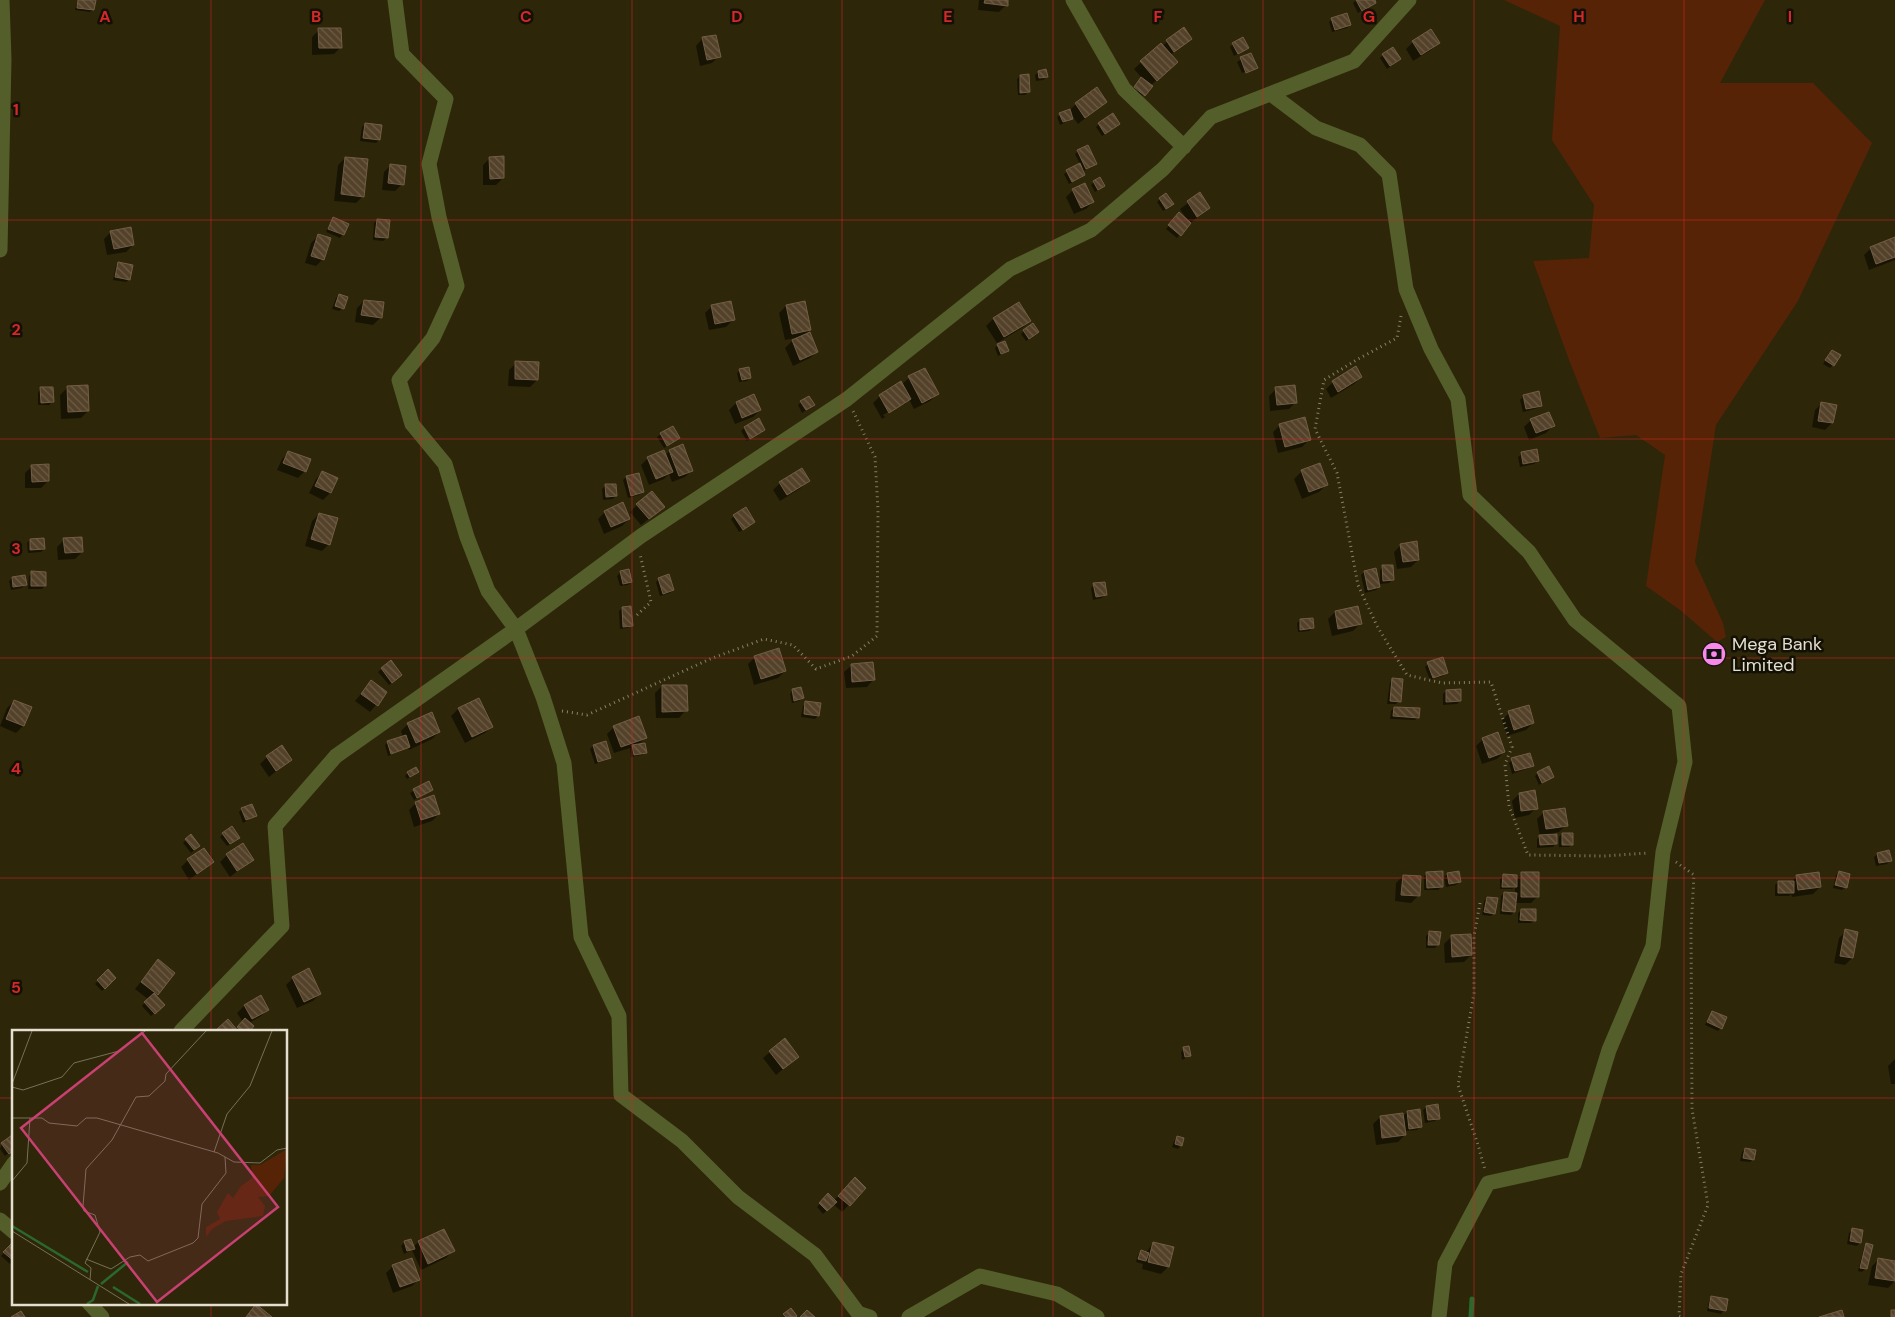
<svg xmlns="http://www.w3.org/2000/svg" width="1895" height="1317" viewBox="0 0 1895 1317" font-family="'DM Sans',sans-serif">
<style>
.grass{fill:#562306}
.shadow{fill:#0007}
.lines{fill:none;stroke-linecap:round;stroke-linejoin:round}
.stream{stroke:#2b682d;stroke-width:5}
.building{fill:url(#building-back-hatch);stroke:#735e46}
.path{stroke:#87806a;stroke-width:3;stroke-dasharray:1 4;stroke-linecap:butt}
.street{stroke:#535e2a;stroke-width:15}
.grid{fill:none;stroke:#d62828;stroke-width:1;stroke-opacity:0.55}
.labels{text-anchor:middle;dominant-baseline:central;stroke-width:5;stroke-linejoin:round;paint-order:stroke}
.poi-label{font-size:18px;fill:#e4dfcf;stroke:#131005;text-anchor:start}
.inset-river{fill:none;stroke:#2b682d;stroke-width:2.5}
.inset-road{fill:none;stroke:#777058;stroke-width:1}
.view{fill:#c94072;fill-opacity:0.15;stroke:#c94072;stroke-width:2.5}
.inset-edge{fill:none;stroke:#e4dfcf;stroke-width:2.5}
.grid-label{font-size:16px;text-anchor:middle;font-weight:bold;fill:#d62828;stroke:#131005;stroke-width:5;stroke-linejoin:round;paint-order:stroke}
</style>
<defs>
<pattern id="building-back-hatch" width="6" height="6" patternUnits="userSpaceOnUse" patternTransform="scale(1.25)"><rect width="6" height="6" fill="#544129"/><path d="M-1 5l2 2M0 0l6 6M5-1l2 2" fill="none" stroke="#6c5c47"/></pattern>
</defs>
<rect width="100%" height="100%" fill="#2e2609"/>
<path class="grass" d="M 1504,0 L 1765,0 L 1720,83 L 1813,83 L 1872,143 L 1798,301 L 1716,425 L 1695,562 L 1723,623 L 1726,637 L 1717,642 L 1680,610 L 1646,586 L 1665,455 L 1636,435 L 1600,438 L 1569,360 L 1533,261 L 1589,258 L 1594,205 L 1552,140 L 1560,26 Z"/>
<path class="shadow" d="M 78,0 L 87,0 L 93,9 L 90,12 L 75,10 Z
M 979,0 L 1007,0 L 1006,5 L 999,12 L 978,10 Z
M 1356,0 L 1374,0 L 1375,3 L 1358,13 L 1353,3 Z
M 1332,19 L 1350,25 L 1347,28 L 1332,32 L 1329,22 Z
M 1184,29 L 1190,39 L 1170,55 L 1169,69 L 1150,86 L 1141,98 L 1132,90 L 1142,78 L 1134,69 L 1161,44 L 1162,46 Z
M 319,30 L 341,47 L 334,54 L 312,55 L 312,37 Z
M 1431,31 L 1438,43 L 1431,50 L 1413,61 L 1406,49 L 1413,42 Z
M 703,38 L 719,56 L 712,63 L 700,66 L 696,46 Z
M 1233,44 L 1248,48 L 1234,56 L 1230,47 Z
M 1251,54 L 1254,68 L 1242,73 L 1237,62 Z
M 1383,55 L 1400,59 L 1387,69 L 1380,58 Z
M 1039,72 L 1047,77 L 1043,80 L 1036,81 L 1035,75 Z
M 1020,76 L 1028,92 L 1025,95 L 1018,95 L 1017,79 Z
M 1106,102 L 1078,124 L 1073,117 L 1068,121 L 1060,125 L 1057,117 L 1069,111 L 1076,104 Z
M 365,124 L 379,140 L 376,143 L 360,141 L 362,127 Z
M 1099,124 L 1116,127 L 1102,136 L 1096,127 Z
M 1078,151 L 1095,163 L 1082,172 L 1084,175 L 1081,178 L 1069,184 L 1064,174 L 1080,164 L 1075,154 Z
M 345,158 L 363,196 L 356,203 L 334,201 L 338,165 Z
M 490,158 L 503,178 L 496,185 L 483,185 L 483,165 Z
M 391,165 L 402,184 L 395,191 L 382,190 L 384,172 Z
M 1094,182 L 1103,186 L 1095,192 L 1091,185 Z
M 1073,190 L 1093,202 L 1086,209 L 1074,214 L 1066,197 Z
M 1200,194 L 1209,208 L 1189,224 L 1177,238 L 1166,229 L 1176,217 L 1188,221 L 1180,209 Z
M 1160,199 L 1169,207 L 1163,211 L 1157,202 Z
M 333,219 L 343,234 L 340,238 L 326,232 Z
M 377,220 L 387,238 L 383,241 L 373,240 L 374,223 Z
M 111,232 L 133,245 L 126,252 L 107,255 L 104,239 Z
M 318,236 L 323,259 L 316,266 L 305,263 L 311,243 Z
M 1895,239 L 1895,260 L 1869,270 L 1864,255 L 1871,248 Z
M 119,263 L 129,279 L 126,282 L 113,280 L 116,266 Z
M 339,295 L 343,308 L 339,311 L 332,309 L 336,298 Z
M 364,301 L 380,318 L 373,325 L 355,322 L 357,308 Z
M 1019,303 L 1029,321 L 1022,328 L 997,343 L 986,326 L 993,319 Z
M 712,306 L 733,320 L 726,327 L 709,330 L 705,313 Z
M 786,306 L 810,330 L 804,336 L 817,351 L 810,358 L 793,366 L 785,348 L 795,338 L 785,340 L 779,313 Z
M 1024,331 L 1034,335 L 1026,341 L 1021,334 Z
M 998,345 L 1008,351 L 998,356 L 995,348 Z
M 1829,354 L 1833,365 L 1830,368 L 1823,364 Z
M 516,363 L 537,380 L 530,387 L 508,386 L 509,370 Z
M 924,369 L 937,394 L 930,401 L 914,409 L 909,399 L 904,405 L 904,403 L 883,415 L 885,417 L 903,406 L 882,419 L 873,403 L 880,396 L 901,385 L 909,378 Z
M 740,370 L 750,377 L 747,381 L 739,382 L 737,373 Z
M 1361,377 L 1354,384 L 1331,398 L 1326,389 L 1333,382 Z
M 67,388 L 88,411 L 81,418 L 61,419 L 60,395 Z
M 41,389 L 52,402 L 49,405 L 38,405 L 38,392 Z
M 1276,389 L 1296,402 L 1289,409 L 1270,411 L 1269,396 Z
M 754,396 L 760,410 L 753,417 L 735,424 L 729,410 L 736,403 Z
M 1523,397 L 1541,405 L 1538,408 L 1523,412 L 1520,400 Z
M 801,402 L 813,405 L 802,413 L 798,405 Z
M 1822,403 L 1832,423 L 1825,430 L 1812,427 L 1815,410 Z
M 1531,420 L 1553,426 L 1546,433 L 1529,440 L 1524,427 Z
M 1280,425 L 1309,440 L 1302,447 L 1278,453 L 1273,432 Z
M 744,428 L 764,430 L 747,441 L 741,431 Z
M 661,434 L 679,438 L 664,448 L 657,437 Z
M 682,446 L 692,470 L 685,477 L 672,482 L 669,474 L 664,479 L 649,485 L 641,465 L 648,458 L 665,456 L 669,451 Z
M 289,452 L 305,471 L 298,478 L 277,470 L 282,459 Z
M 1522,454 L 1538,461 L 1534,464 L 1520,467 L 1518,457 Z
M 1319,465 L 1326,485 L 1319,492 L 1302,499 L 1294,479 L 1301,472 Z
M 32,466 L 48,481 L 41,488 L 25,488 L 25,473 Z
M 323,472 L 336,479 L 330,493 L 323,500 L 309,493 L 316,479 Z
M 638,474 L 643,492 L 639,495 L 628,498 L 623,480 L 626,477 Z
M 808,481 L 801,488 L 780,501 L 773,490 L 780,483 Z
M 605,486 L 616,496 L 613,499 L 603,500 L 602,489 Z
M 637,505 L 656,513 L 641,525 L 630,512 Z
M 605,512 L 629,519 L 622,526 L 604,534 L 598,519 Z
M 319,514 L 329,544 L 322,551 L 305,546 L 312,521 Z
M 734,516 L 751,525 L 739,532 L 731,519 Z
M 30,540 L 44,549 L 41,552 L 28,553 L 27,543 Z
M 64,540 L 82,552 L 75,559 L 58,560 L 57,547 Z
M 1401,545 L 1418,560 L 1411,567 L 1397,569 L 1394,552 Z
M 1383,566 L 1392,580 L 1389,583 L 1380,584 L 1380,570 Z
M 621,572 L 631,582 L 628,585 L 620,586 L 617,576 Z
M 1364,572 L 1379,587 L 1376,590 L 1365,593 L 1361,575 Z
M 32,573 L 45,586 L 42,589 L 28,589 L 29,576 Z
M 12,578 L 25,584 L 22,588 L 11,590 L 9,581 Z
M 659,579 L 673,590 L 670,593 L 660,596 L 656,582 Z
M 1094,585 L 1105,595 L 1102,598 L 1093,600 L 1091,588 Z
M 622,608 L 632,625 L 628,628 L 620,629 L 619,611 Z
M 1335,612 L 1360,624 L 1353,631 L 1332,636 L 1328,619 Z
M 1300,620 L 1312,628 L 1309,631 L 1298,632 L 1297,623 Z
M 755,657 L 785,671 L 778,678 L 754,685 L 748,664 Z
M 390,661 L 398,678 L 389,685 L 378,672 Z
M 1428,664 L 1446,673 L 1443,676 L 1430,680 L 1425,667 Z
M 852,665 L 874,679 L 867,687 L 846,688 L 844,672 Z
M 1393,679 L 1399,701 L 1396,704 L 1387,704 L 1390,682 Z
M 371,682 L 386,693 L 370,712 L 355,701 Z
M 662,686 L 686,710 L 679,718 L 656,718 L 655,693 Z
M 793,690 L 802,698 L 799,701 L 792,703 L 790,694 Z
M 1446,691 L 1460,701 L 1457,704 L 1443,705 L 1443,694 Z
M 478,699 L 492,726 L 485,733 L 465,743 L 451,716 L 458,709 Z
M 14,701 L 30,708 L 23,726 L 16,733 L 0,726 L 7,708 Z
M 806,703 L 818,716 L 815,719 L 801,717 L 803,706 Z
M 1394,708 L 1418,717 L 1415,720 L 1390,719 L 1391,711 Z
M 1509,713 L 1533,723 L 1526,730 L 1507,736 L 1502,720 Z
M 408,724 L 439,732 L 432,739 L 409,750 L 408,747 L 388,756 L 385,745 L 388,742 L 403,737 L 401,731 Z
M 614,727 L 646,737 L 637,746 L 646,752 L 642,755 L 631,757 L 630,748 L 614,753 L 607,734 Z
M 1483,739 L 1504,752 L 1497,759 L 1482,764 L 1476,746 Z
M 593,746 L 610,757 L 607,760 L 595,764 L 590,749 Z
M 267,757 L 290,760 L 269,777 L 260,764 Z
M 1512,760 L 1532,765 L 1529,768 L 1512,774 L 1509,763 Z
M 417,772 L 407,779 L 405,776 L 408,773 Z
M 1538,773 L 1552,777 L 1539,785 L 1535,776 Z
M 428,783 L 431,790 L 414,800 L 410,793 Z
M 1519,794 L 1536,808 L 1529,815 L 1515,818 L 1512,801 Z
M 416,803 L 439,814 L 432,821 L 414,827 L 409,810 Z
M 242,809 L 255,816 L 243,823 L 239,812 Z
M 1544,812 L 1566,825 L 1559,832 L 1555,833 L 1556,844 L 1553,847 L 1537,848 L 1537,839 L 1540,837 L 1537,819 Z
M 223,834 L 235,841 L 227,846 L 220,837 Z
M 1562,834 L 1572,844 L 1569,847 L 1559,847 L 1559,837 Z
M 186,840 L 196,849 L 191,853 L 183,843 Z
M 1878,854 L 1890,860 L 1887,864 L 1876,866 L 1874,857 Z
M 227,855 L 253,859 L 230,877 L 220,862 Z
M 188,860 L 212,862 L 189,880 L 181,867 Z
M 1840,872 L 1846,887 L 1842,890 L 1833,888 L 1836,875 Z
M 1427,873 L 1442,887 L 1438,890 L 1424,890 L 1424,876 Z
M 1448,874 L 1460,882 L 1456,885 L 1446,887 L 1444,877 Z
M 1522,874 L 1538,896 L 1531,903 L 1515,903 L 1514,912 L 1511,915 L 1500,914 L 1501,896 L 1504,893 L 1515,894 L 1515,887 L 1512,889 L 1500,889 L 1500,879 L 1503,876 L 1516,880 Z
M 1403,876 L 1418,896 L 1411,903 L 1395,901 L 1396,883 Z
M 1797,876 L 1820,887 L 1813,894 L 1792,897 L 1791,894 L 1789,896 L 1775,896 L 1775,885 L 1778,882 L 1791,882 Z
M 1487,898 L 1494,913 L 1491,916 L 1482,915 L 1484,901 Z
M 1521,910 L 1535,920 L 1531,923 L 1518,923 L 1518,913 Z
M 1846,931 L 1852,958 L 1845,965 L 1834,963 L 1839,938 Z
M 1429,933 L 1438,945 L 1435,948 L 1426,948 L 1426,936 Z
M 1451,937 L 1471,955 L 1464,962 L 1445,963 L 1444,944 Z
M 152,968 L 157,994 L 155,996 L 163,1005 L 151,1016 L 142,1006 L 148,999 L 135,989 Z
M 108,971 L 115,978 L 102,991 L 95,984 Z
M 293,978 L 320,994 L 313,1001 L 297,1008 L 286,985 Z
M 244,1006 L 268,1009 L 261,1016 L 249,1023 L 248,1031 L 217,1031 L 236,1030 L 243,1022 L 237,1013 Z
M 1712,1012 L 1721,1028 L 1718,1031 L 1705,1025 Z
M 1184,1049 L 1190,1056 L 1182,1060 L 1181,1052 Z
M 770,1052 L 790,1063 L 776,1075 L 763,1058 Z
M 1895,1059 L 1895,1084 L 1891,1084 L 1888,1066 Z
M 1426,1107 L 1438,1118 L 1435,1121 L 1425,1123 L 1423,1110 Z
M 1407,1112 L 1421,1126 L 1417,1130 L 1404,1131 L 1405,1135 L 1398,1142 L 1376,1145 L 1373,1124 L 1380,1117 L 1402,1117 Z
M 1177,1138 L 1181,1145 L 1178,1149 L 1172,1147 L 1174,1141 Z
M 2,1144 L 14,1149 L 5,1156 L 0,1149 Z
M 1745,1149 L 1753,1159 L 1750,1162 L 1740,1161 L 1742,1152 Z
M 848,1186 L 865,1188 L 842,1212 L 833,1204 L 823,1214 L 817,1207 L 828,1195 L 834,1201 Z
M 444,1230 L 453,1251 L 446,1258 L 421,1270 L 412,1250 L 404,1254 L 401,1246 L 405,1242 L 413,1248 L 418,1242 Z
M 1853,1230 L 1860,1242 L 1857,1246 L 1847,1244 L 1849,1233 Z
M 1153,1243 L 1168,1267 L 1161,1274 L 1142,1269 L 1143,1264 L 1136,1262 L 1138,1255 L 1141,1252 L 1146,1253 Z
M 1867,1244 L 1865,1269 L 1862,1272 L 1858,1271 L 1864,1248 Z
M 11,1245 L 14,1260 L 10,1264 L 1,1256 Z
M 1879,1259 L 1895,1262 L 1895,1281 L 1888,1288 L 1868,1285 L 1872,1266 Z
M 393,1266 L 419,1279 L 412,1286 L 393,1293 L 386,1273 Z
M 1712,1297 L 1724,1310 L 1721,1314 L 1707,1311 L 1709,1301 Z"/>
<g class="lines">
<path class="stream" d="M 1471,1317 L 1472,1299"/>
</g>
<path class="building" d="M 78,0 L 96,0 L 94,10 L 77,8 Z
M 985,0 L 1008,0 L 1008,6 L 984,3 Z
M 1356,0 L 1375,0 L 1376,3 L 1362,11 Z
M 1347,13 L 1351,25 L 1335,30 L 1331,18 Z
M 1184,27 L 1192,39 L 1174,52 L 1166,40 Z
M 318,28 L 341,28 L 342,48 L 319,48 Z
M 1431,29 L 1440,43 L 1421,55 L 1412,41 Z
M 716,35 L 721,57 L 707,60 L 702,37 Z
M 1243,37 L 1249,48 L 1238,54 L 1232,43 Z
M 1161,43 L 1178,62 L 1157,81 L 1140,61 Z
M 1393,47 L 1401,59 L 1390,66 L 1382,54 Z
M 1251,53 L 1258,68 L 1246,73 L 1240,57 Z
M 1046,69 L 1048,77 L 1039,78 L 1038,71 Z
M 1029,74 L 1030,92 L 1020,93 L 1020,75 Z
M 1141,77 L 1153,86 L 1145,96 L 1134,87 Z
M 1097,87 L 1107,102 L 1085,118 L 1075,103 Z
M 1070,109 L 1073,119 L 1063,122 L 1059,113 Z
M 1113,113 L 1120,124 L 1105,134 L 1098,123 Z
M 365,123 L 382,125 L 380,140 L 363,138 Z
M 1088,145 L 1097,164 L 1086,169 L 1077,150 Z
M 504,156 L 504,178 L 490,179 L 489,157 Z
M 345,157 L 368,159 L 364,197 L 341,194 Z
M 1080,163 L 1085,175 L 1072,182 L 1066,170 Z
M 390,164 L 406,166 L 404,185 L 388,183 Z
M 1100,177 L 1105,186 L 1098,190 L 1093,181 Z
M 1085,183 L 1094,202 L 1081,208 L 1072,189 Z
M 1200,192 L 1210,208 L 1197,217 L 1187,201 Z
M 1166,193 L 1174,204 L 1166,209 L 1159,198 Z
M 1179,212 L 1191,223 L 1181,236 L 1168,225 Z
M 333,217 L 349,224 L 344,235 L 328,229 Z
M 377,219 L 390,220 L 388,238 L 375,237 Z
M 131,227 L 134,245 L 114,249 L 110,231 Z
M 318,234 L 331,238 L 324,260 L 311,256 Z
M 1895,237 L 1895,257 L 1876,264 L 1870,247 Z
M 118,262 L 133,265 L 130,280 L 115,277 Z
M 339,294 L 348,297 L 344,309 L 335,306 Z
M 364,300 L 384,302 L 382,318 L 361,315 Z
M 731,301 L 735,320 L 715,324 L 711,305 Z
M 805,301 L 811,330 L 792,334 L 786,305 Z
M 1019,302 L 1031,321 L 1004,337 L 993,318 Z
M 1033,323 L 1039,332 L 1029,339 L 1023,330 Z
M 810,332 L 818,352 L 800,360 L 792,340 Z
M 1005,341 L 1009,351 L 1001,354 L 997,344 Z
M 1832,350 L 1841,355 L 1834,366 L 1825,360 Z
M 515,361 L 539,362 L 538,380 L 515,379 Z
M 1356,366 L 1362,377 L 1338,392 L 1332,381 Z
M 749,367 L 751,378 L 742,380 L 739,369 Z
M 925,368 L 939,394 L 922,403 L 908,376 Z
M 901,381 L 911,399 L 889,413 L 879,395 Z
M 88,385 L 89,411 L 68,412 L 67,386 Z
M 1295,385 L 1297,403 L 1277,405 L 1275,387 Z
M 40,387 L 53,387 L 54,402 L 41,403 Z
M 1539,391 L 1542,406 L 1526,409 L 1523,395 Z
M 754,394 L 761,410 L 742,418 L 736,402 Z
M 809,396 L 815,405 L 806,410 L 800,401 Z
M 1821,402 L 1837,405 L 1833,423 L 1818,421 Z
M 1549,412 L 1555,426 L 1536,433 L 1530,419 Z
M 1305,417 L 1311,440 L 1285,447 L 1279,424 Z
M 759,418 L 765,430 L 750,439 L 744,427 Z
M 673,426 L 680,438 L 667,446 L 660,433 Z
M 683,444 L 693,471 L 679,476 L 669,450 Z
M 1537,449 L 1539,461 L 1523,464 L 1521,452 Z
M 664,450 L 673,472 L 656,479 L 647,457 Z
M 288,451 L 311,459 L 306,472 L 283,463 Z
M 1320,463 L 1328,485 L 1309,492 L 1301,470 Z
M 49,464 L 49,481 L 32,482 L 31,465 Z
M 802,468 L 810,481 L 787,495 L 779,482 Z
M 322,471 L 338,478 L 331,493 L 315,486 Z
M 639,473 L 644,492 L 631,496 L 626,476 Z
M 605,484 L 616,484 L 617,496 L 606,497 Z
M 652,491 L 665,507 L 649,519 L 636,504 Z
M 623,502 L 630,519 L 611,527 L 604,511 Z
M 746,507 L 755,522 L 743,530 L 733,515 Z
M 319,513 L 338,518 L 330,545 L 311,539 Z
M 82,537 L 83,552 L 65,553 L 63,538 Z
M 44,538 L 45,549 L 30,550 L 30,539 Z
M 1417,541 L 1419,560 L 1403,562 L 1400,544 Z
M 1382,565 L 1393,565 L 1394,580 L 1383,581 Z
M 1376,568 L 1380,587 L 1368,590 L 1364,571 Z
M 629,569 L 632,582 L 623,584 L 620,571 Z
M 31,571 L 46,572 L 46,586 L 31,586 Z
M 669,574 L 674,590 L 663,594 L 658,578 Z
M 25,575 L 27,585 L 13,587 L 12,577 Z
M 1105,582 L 1107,595 L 1096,597 L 1093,583 Z
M 631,606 L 633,626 L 623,627 L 622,607 Z
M 1358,606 L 1362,624 L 1338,629 L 1335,611 Z
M 1313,618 L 1314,628 L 1300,630 L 1300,619 Z
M 779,648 L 786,671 L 761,679 L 754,656 Z
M 1443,657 L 1448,673 L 1433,678 L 1427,662 Z
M 391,660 L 402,675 L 392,683 L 381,668 Z
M 873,662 L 875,680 L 852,682 L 851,664 Z
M 1392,678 L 1403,679 L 1401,702 L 1390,701 Z
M 371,680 L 387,692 L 378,706 L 361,694 Z
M 662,685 L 687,685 L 688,711 L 662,712 Z
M 801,687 L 804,698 L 794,701 L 792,689 Z
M 1461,689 L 1461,701 L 1446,702 L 1446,690 Z
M 479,698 L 493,727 L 472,737 L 458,708 Z
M 14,700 L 32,707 L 24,726 L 6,719 Z
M 805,701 L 821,703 L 819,716 L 804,714 Z
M 1529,705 L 1534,723 L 1514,730 L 1508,711 Z
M 1394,707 L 1420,708 L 1419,718 L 1393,716 Z
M 432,712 L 440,732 L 416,743 L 407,723 Z
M 639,716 L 647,738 L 621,747 L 613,726 Z
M 1498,732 L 1505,752 L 1489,758 L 1482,738 Z
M 406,735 L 410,747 L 391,754 L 387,741 Z
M 606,741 L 611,758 L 598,762 L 593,745 Z
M 645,743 L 647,753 L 634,755 L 632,745 Z
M 282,745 L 292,760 L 276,771 L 266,756 Z
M 1530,753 L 1534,766 L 1515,771 L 1511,758 Z
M 1549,766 L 1554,777 L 1542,783 L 1537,772 Z
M 416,767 L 419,772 L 410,777 L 407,772 Z
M 429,781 L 433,790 L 417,798 L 413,789 Z
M 1535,790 L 1538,809 L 1521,811 L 1519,793 Z
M 434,795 L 440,814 L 421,820 L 415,802 Z
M 252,804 L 257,816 L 246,820 L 241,808 Z
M 1565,808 L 1568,826 L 1546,829 L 1543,811 Z
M 232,826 L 240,838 L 230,844 L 222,833 Z
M 1562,833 L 1573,833 L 1573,845 L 1562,845 Z
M 191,834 L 200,846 L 194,850 L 185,839 Z
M 1557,834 L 1557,844 L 1540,845 L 1539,835 Z
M 243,843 L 254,860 L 237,871 L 226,854 Z
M 204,848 L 214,862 L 197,874 L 187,859 Z
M 1889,850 L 1892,861 L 1879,863 L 1877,853 Z
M 1443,871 L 1443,887 L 1427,888 L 1426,872 Z
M 1459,871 L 1461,882 L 1449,884 L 1447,873 Z
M 1839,871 L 1850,874 L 1847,888 L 1835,885 Z
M 1521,872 L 1539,872 L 1539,897 L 1521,897 Z
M 1819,872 L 1821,887 L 1798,890 L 1796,875 Z
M 1503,874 L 1517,875 L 1517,887 L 1502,887 Z
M 1403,875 L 1421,876 L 1420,896 L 1401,895 Z
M 1778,881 L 1794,881 L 1794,893 L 1778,893 Z
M 1504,892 L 1517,893 L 1515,912 L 1502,911 Z
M 1487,897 L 1498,898 L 1495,914 L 1484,912 Z
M 1521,909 L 1536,909 L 1536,921 L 1520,920 Z
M 1845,929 L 1858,932 L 1853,958 L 1840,956 Z
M 1429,931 L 1441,932 L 1439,945 L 1428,945 Z
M 1471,934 L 1472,955 L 1452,957 L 1451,935 Z
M 158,959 L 175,973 L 158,995 L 141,982 Z
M 309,968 L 321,994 L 304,1002 L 292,977 Z
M 108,969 L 116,978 L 105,989 L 97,980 Z
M 154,993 L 165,1005 L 155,1014 L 144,1002 Z
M 261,995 L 269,1010 L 252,1019 L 244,1005 Z
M 1712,1011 L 1727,1017 L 1722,1029 L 1707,1022 Z
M 245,1018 L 254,1026 L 250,1031 L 242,1031 L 237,1027 Z
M 228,1019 L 238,1031 L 216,1031 L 216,1030 Z
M 785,1038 L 799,1057 L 783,1069 L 769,1051 Z
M 1189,1046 L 1191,1056 L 1185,1057 L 1183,1047 Z
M 1438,1104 L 1440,1119 L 1428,1120 L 1426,1106 Z
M 1420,1109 L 1422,1127 L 1409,1129 L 1407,1111 Z
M 1403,1113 L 1406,1135 L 1382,1138 L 1380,1116 Z
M 12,1135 L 14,1138 L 14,1150 L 9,1154 L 1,1143 Z
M 1177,1136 L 1184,1138 L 1182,1146 L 1175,1144 Z
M 1745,1148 L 1756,1150 L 1754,1160 L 1743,1158 Z
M 855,1177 L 866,1188 L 850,1206 L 838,1196 Z
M 828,1193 L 837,1202 L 827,1211 L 819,1203 Z
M 1852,1228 L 1863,1230 L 1861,1243 L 1850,1241 Z
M 444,1229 L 455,1251 L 428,1264 L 418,1241 Z
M 411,1239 L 415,1249 L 407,1251 L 404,1241 Z
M 1153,1242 L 1174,1247 L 1169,1267 L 1148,1262 Z
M 1866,1243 L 1873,1245 L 1867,1269 L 1860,1268 Z
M 11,1244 L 14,1246 L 14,1261 L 3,1252 Z
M 1141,1250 L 1149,1253 L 1146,1261 L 1138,1259 Z
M 412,1258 L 420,1280 L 400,1287 L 392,1265 Z
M 1878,1258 L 1895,1261 L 1895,1281 L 1875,1278 Z
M 1711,1296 L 1728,1299 L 1726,1311 L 1709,1308 Z
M 256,1304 L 272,1317 L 246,1317 Z
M 791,1308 L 797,1316 L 796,1317 L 786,1317 L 783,1314 Z
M 807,1310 L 815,1317 L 800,1317 Z
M 1842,1310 L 1844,1317 L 1819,1317 Z
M 1891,1310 L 1895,1310 L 1895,1317 L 1891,1317 Z
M 21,1311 L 25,1317 L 11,1317 Z"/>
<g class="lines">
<path class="path" d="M 1401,316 L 1397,338 L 1358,359 L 1324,380 L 1315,429 L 1337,473 L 1358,585 L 1377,626 L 1407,675 L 1442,683 L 1491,682 L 1512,747 L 1505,764 L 1509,806 L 1528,855 L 1604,856 L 1648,853
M 637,615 L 651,602 L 640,554
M 562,711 L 587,715 L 710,659 L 764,639 L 793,645 L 816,669 L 852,656 L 877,636 L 878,510 L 875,457 L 853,411
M 1676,862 L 1694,875 L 1691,929 L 1692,1109 L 1708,1205 L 1681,1274 L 1679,1316 L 1682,1317
M 1480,903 L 1474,936 L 1474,993 L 1458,1085 L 1478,1145 L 1485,1170"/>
<path class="street" d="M 395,0 L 402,54 L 446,99 L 429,164 L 439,217 L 457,286 L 433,338 L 399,380 L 412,424 L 445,464 L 467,537 L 488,591 L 516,629 L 543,697 L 564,763 L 581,937 L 619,1016 L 621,1095 L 682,1141 L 738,1197 L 815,1255 L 858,1313 L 870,1317
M 1073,0 L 1124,89 L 1184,147
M 1271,94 L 1316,128 L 1360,145 L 1389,174 L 1406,289 L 1431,349 L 1458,399 L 1470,495 L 1529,552 L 1575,620 L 1679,706 L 1685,762 L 1663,852 L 1653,946 L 1609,1050 L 1574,1164 L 1488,1183 L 1445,1264 L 1439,1317
M 0,250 L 4,59 L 2,0
M 181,1031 L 282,926 L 275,826 L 336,756 L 516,629 L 641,536 L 847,399 L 1010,269 L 1091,230 L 1163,169 L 1211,117 L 1354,61 L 1409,0
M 0,1183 L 14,1163
M 0,1220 L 14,1232
M 89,1303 L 102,1317
M 909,1317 L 980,1276 L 1057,1294 L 1097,1317"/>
</g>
<path class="grid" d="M 211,0 L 211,1031M 421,0 L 421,1317M 632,0 L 632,1317M 842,0 L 842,1317M 1053,0 L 1053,1317M 1263,0 L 1263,1317M 1474,0 L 1474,1317M 1684,0 L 1684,1317M 0,220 L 1895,220M 0,439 L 1895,439M 0,658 L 1895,658M 0,878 L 1895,878M 0,1098 L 14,1098M 286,1098 L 1895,1098M 211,1303 L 211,1317"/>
<defs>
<g id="bank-disc" transform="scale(1.25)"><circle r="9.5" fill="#f888ea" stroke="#131005"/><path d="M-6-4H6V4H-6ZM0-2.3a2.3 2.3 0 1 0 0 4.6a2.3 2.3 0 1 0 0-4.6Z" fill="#111"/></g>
</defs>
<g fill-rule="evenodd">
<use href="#bank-disc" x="1714" y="654"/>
</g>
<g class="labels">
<g class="poi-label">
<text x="1732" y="644">Mega Bank<tspan x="1732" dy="21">Limited</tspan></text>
</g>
</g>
<g transform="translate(12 1030)">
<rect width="275" height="275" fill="#2e2609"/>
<path d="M 275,119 L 272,148 L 257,166 L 246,167 L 253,176 L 251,186 L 214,191 L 200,199 L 194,207 L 194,197 L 208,189 L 205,182 L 216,163 L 221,168 L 229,156 L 240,148 L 239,135 L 248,135 Z" fill="#562306"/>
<path class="inset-river" d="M 0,196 L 76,242M 89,254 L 116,232M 101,257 L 128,274M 75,274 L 81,270 L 86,256"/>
<path class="inset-road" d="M 0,54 L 20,1M 0,57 L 11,60 L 50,47 L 62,33 L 107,21 L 133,1M 0,88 L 30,88 L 37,93 L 65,96 L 74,88 L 85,88 L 206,123 L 222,132 L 248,133 L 265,120 L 275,118M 202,122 L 215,84 L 238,56 L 260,1M 0,151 L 15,133 L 18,88M 0,201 L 117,274M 74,229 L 99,239 L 118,227 L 128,225 L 136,231 L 181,213 L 186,208 L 190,174 L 214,143 L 213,127M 78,250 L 79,238 L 73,233 L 88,202 L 83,185 L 72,181 L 71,176 L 74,139 L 100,110 L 124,67 L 137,66 L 153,51 L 154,44 L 194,1"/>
<path class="view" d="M 130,3 L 266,177 L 145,272 L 9,98 Z"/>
<rect width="275" height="275" class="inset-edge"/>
</g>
<g class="grid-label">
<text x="105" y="22">A</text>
<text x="316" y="22">B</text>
<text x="526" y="22">C</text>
<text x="737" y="22">D</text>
<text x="948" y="22">E</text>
<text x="1158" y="22">F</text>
<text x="1369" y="22">G</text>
<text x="1579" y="22">H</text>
<text x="1790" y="22">I</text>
<text x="16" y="115">1</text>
<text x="16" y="335">2</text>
<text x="16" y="554">3</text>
<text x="16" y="774">4</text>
<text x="16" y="993">5</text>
</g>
</svg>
